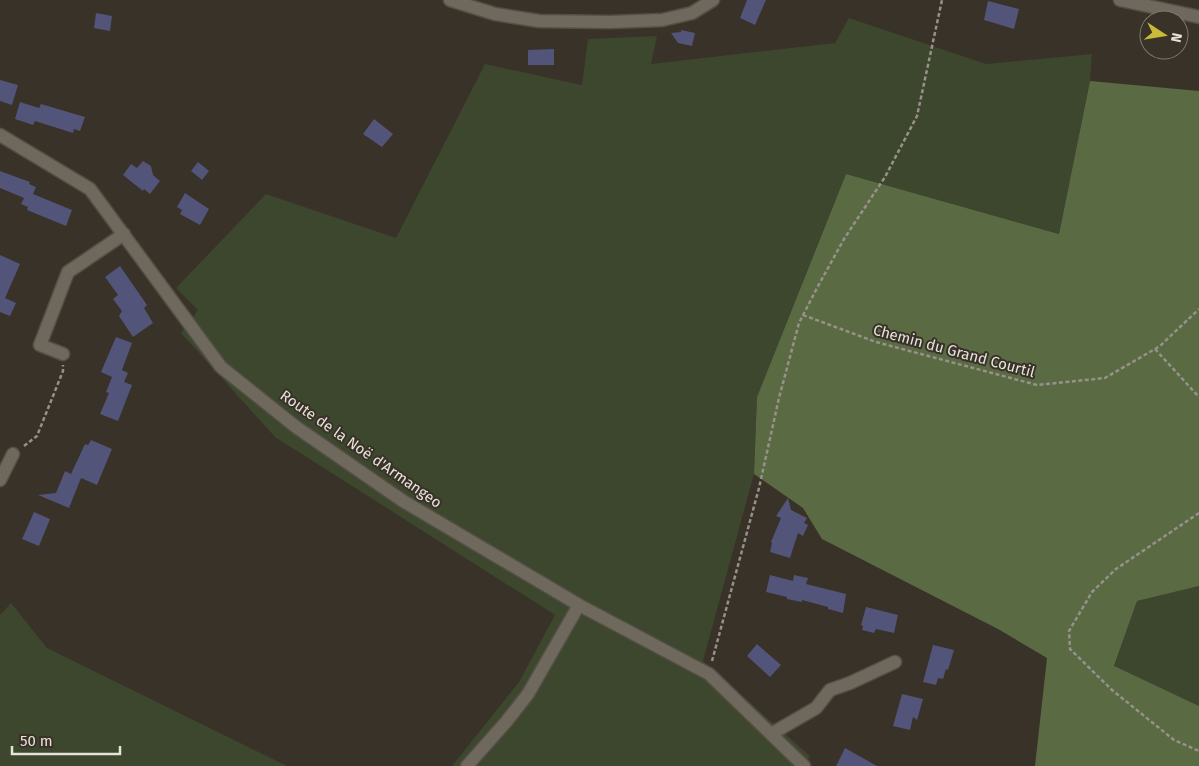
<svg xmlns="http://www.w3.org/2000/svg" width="1199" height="766" viewBox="0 0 1199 766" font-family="'Fira Sans',sans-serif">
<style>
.green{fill:#3c472d}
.forest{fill:#5a6b44}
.building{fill:#525479}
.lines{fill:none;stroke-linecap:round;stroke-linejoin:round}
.street-casing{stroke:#544e45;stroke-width:15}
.path{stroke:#979189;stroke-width:2.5;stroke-dasharray:4 2.5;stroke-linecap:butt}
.street{stroke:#6f685d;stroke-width:12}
.labels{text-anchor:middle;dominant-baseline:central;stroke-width:4;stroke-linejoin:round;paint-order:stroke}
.street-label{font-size:15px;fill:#e7e2dc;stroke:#383228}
</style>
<rect width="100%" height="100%" fill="#383228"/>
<path class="green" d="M 849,18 L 986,64 L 1092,54 L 1090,81 L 1059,234 L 846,174 L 757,397 L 754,474 L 703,661 L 810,756 L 805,766 L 452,766 L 519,682 L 555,615 L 275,437 L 181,333 L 198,310 L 176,288 L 266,194 L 396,238 L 485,64 L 582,85 L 588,39 L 657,36 L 651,64 L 835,43 Z
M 1199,586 L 1199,706 L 1114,667 L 1137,601 Z
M 11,603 L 47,648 L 287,766 L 0,766 L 0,615 Z"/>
<path class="forest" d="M 1090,81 L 1199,91 L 1199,586 L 1137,601 L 1114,666 L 1199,706 L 1199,766 L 1035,766 L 1047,658 L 998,629 L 822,539 L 803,508 L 754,474 L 757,397 L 846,174 L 1059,234 Z"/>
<path class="building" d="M 747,0 L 766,0 L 755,25 L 740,18 Z
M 988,1 L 1019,9 L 1014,29 L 984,20 Z
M 96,13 L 112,16 L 110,31 L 94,28 Z
M 681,30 L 695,33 L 692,46 L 678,43 L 671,33 L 681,32 Z
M 554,49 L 554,65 L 528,65 L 528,50 Z
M 0,80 L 18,85 L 12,105 L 0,101 Z
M 20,102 L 39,108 L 41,104 L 85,117 L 80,131 L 74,129 L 73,133 L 35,121 L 33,125 L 15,119 Z
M 374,119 L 393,134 L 382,147 L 363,134 Z
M 143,161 L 151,166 L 153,175 L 160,181 L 150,194 L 144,189 L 143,191 L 123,175 L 131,164 L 137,168 Z
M 198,162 L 209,171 L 202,180 L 191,171 Z
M 0,171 L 30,182 L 29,184 L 36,187 L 33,194 L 72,210 L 66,226 L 27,210 L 28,207 L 21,204 L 24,198 L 0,188 Z
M 185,193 L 209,209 L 200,225 L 180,214 L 182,210 L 177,207 Z
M 0,255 L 20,264 L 5,298 L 16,303 L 10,316 L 0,312 Z
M 120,266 L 147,305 L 144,308 L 153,323 L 133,337 L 119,316 L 122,311 L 113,299 L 118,295 L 105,277 Z
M 116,337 L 132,343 L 122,370 L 128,373 L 124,382 L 132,385 L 118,421 L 100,414 L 109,393 L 106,392 L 112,377 L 101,372 Z
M 91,440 L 112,449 L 97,485 L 81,478 L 69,508 L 38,495 L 56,493 L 65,471 L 71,474 L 85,444 L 88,445 Z
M 788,498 L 791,510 L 807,518 L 804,523 L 808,525 L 803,536 L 798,533 L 790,558 L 770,552 L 772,543 L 771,542 L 781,518 L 776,516 Z
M 34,512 L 50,519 L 39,546 L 22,539 Z
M 770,575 L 793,581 L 794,575 L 808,578 L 806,584 L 846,594 L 843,613 L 828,609 L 828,607 L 802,600 L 802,602 L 787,599 L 787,597 L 766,592 Z
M 866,607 L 898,615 L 894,633 L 876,629 L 874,633 L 862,630 L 863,626 L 861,625 Z
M 757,644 L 781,665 L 770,677 L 747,656 Z
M 933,645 L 954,650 L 948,670 L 946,669 L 943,679 L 938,678 L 936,685 L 923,682 Z
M 902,694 L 923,699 L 917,720 L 913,717 L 910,730 L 893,726 Z
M 845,748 L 877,766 L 836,766 Z"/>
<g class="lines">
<g class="street-casing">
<path id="street" d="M 450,0 L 495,14 L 539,21 L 610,22 L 662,20 L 692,13 L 713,0
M 1120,0 L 1199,17
M 0,135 L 90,189 L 221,367 L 296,427 L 403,501 L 579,605 L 709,674 L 804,766
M 63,354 L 40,345 L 68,272 L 124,234
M 0,480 L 13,454
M 771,734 L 816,708 L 830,690 L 850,683 L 895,662
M 467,766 L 506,722 L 528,694 L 579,605"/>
</g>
<path class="path" d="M 803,315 L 876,342 L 1037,385 L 1105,378 L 1160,346 L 1199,309
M 1155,349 L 1199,397
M 24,446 L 37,436 L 63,371 L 63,365
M 1199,513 L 1116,569 L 1092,592 L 1069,631 L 1070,649 L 1112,690 L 1174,740 L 1199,751
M 712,661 L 759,488 L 779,398 L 799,323 L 817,288 L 844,239 L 885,177 L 917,116 L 942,0"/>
<use href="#street" class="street"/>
</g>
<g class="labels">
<g class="street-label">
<text transform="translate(954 351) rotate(15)">Chemin du Grand Courtil</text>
<text transform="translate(361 449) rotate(35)">Route de la Noë d'Armangeo</text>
</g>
</g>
<g transform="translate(1164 35) rotate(102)"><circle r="24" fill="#383228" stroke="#7e7870"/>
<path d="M0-4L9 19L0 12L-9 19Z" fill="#c9bb3a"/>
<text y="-8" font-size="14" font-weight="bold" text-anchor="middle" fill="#e7e2dc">N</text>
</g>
<path d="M12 746v8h108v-8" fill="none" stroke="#e7e2dc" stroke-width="2.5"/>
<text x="20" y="746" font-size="15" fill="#e7e2dc" stroke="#383228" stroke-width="4" paint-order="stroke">50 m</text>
</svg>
